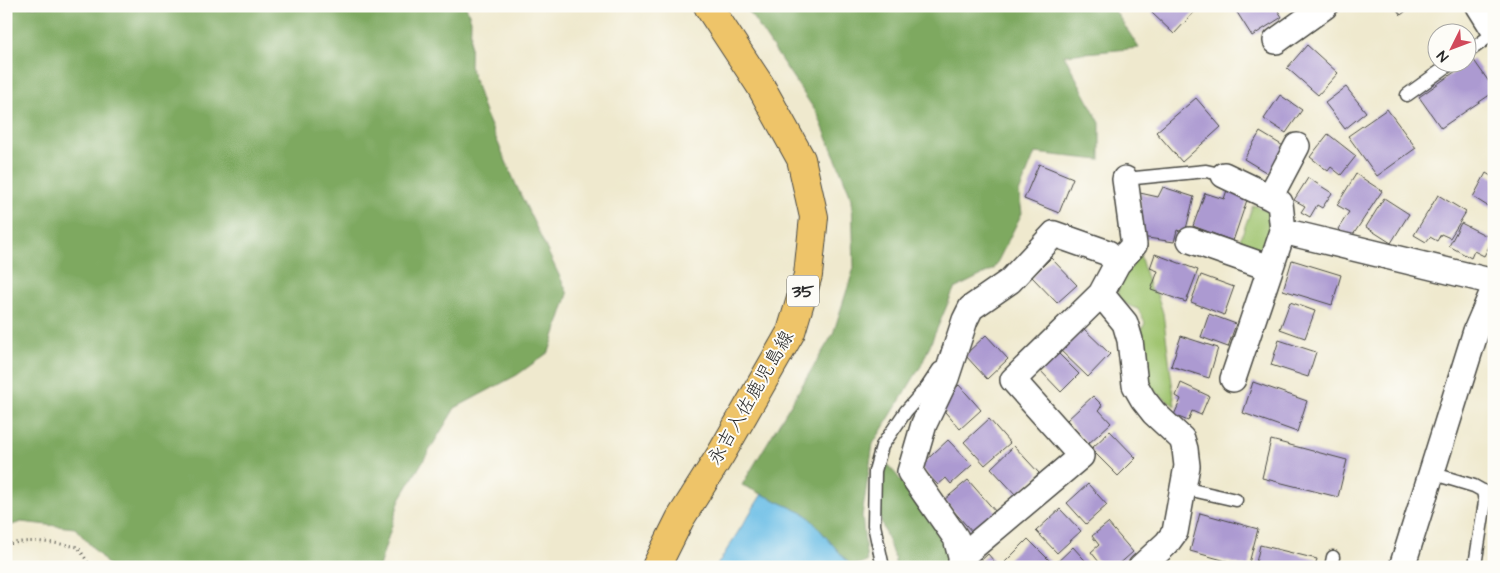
<svg xmlns="http://www.w3.org/2000/svg" width="1500" height="573" viewBox="0 0 1500 573" font-family="'Architects Daughter','Klee One',sans-serif">
<style>
.green{fill:#9ec36d;stroke:#64774c}
.forest{fill:#7ea960;stroke:#546a46}
.water{fill:#6abee6;stroke:#4a7488}
.building{fill:#ac9ad1}
.lines{fill:none;stroke-linecap:round;stroke-linejoin:round}
.lane-casing{stroke:#484843;stroke-width:15}
.street-casing{stroke:#484843;stroke-width:28}
.primary-casing{stroke:#484843;stroke-width:30}
.path{stroke:#484843;stroke-width:3;stroke-dasharray:1 4;stroke-linecap:butt}
.lane{stroke:#fff;stroke-width:12}
.street{stroke:#fff;stroke-width:25}
.primary{stroke:#eec469;stroke-width:28}
.labels{text-anchor:middle;dominant-baseline:central;stroke-width:4;stroke-linejoin:round;paint-order:stroke}
.shield{fill:#fdfcf7;stroke:#6a6a68;stroke-width:1}
.shield-label{font-size:18px;font-weight:bold;fill:#2b2b2b}
.street-label{font-size:19px;fill:#2b2b2b;stroke:#fdfcf7}
</style>
<rect width="100%" height="100%" fill="#fdfcf7"/>
<filter id="ink" filterUnits="userSpaceOnUse"><feTurbulence type="fractalNoise" baseFrequency=".02" numOctaves="2"/><feDisplacementMap in="SourceGraphic" scale="10" xChannelSelector="R" yChannelSelector="G"/><feConvolveMatrix kernelMatrix="1 2 1 2 8 2 1 2 1" color-interpolation-filters="sRGB"/></filter>
<filter id="wash" filterUnits="userSpaceOnUse"><feTurbulence type="fractalNoise" baseFrequency=".0096" numOctaves="4" result="noise"/><feDisplacementMap in="SourceGraphic" scale="20" xChannelSelector="R" yChannelSelector="G"/><feGaussianBlur stdDeviation="1.12" result="paint"/><feColorMatrix in="noise" values="0 0 0 0 0 0 0 0 0 0 0 0 0 0 0 0 0 1.4 0 .05"/><feComposite in="paint" operator="in"/></filter>
<g filter="url(#wash)">
<rect width="100%" height="100%" fill="#efe9ce"/>
<path class="green" d="M 1253,205 L 1274,213 L 1274,223 L 1261,255 L 1238,245 Z
M 1140,255 L 1150,289 L 1157,294 L 1163,313 L 1175,406 L 1146,385 L 1139,335 L 1145,323 L 1138,309 C 1100,298 1125,273 1140,255 Z"/>
<path class="forest" d="M 93,6 L 466,6 L 471,20 L 470,66 L 484,110 L 517,187 L 568,294 L 549,352 L 517,375 L 455,408 L 400,499 L 379,567 L 110,567 L 75,528 L 21,522 L 6,527 L 6,7 Z
M 745,6 L 1112,6 L 1139,48 L 1064,55 L 1100,123 L 1100,160 L 1035,153 L 1019,193 L 1022,213 L 994,269 L 954,289 L 921,366 L 873,444 L 862,516 L 867,562 L 851,566 L 807,515 L 742,485 L 833,334 L 854,268 L 852,199 L 818,115 Z
M 882,459 L 896,474 L 947,544 L 950,567 L 895,567 L 895,560 L 878,513 Z"/>
<path class="water" d="M 762,494 L 807,515 L 852,567 L 716,567 Z"/>
<g id="blocks">
<path class="building" d="M 1158,6 L 1194,6 L 1197,9 L 1174,34 L 1152,13 Z
M 1233,6 L 1275,6 L 1282,17 L 1252,36 Z
M 1394,6 L 1412,6 L 1401,15 Z
M 1307,45 L 1338,73 L 1318,95 L 1287,68 Z
M 1473,59 L 1494,89 L 1494,92 L 1441,128 L 1419,97 Z
M 1346,87 L 1366,112 L 1345,129 L 1325,103 Z
M 1280,95 L 1302,110 L 1286,133 L 1264,119 Z
M 1196,98 L 1221,127 L 1182,162 L 1156,132 Z
M 1387,109 L 1416,148 L 1377,176 L 1348,136 Z
M 1260,132 L 1285,147 L 1269,174 L 1244,159 Z
M 1328,134 L 1356,156 L 1341,175 L 1331,167 L 1328,171 L 1310,157 Z
M 1039,164 L 1073,178 L 1059,213 L 1024,199 Z
M 1486,173 L 1494,178 L 1494,210 L 1473,197 Z
M 1356,174 L 1382,191 L 1351,238 L 1338,229 L 1349,212 L 1337,205 Z
M 1308,178 L 1332,193 L 1322,208 L 1317,205 L 1310,217 L 1301,212 L 1305,206 L 1294,200 Z
M 1163,187 L 1194,197 L 1185,233 L 1177,230 L 1174,242 L 1141,237 L 1140,193 L 1158,197 Z
M 1227,190 L 1248,197 L 1233,241 L 1193,226 L 1205,193 L 1224,199 Z
M 1438,195 L 1466,212 L 1450,238 L 1441,234 L 1437,241 L 1430,237 L 1426,242 L 1414,235 Z
M 1384,198 L 1409,214 L 1391,243 L 1366,227 Z
M 1461,223 L 1493,239 L 1484,256 L 1474,251 L 1471,258 L 1449,246 Z
M 1155,254 L 1198,270 L 1186,302 L 1151,290 L 1158,271 L 1150,268 Z
M 1051,258 L 1077,285 L 1057,303 L 1032,277 Z
M 1292,260 L 1341,275 L 1332,305 L 1283,290 Z
M 1201,275 L 1234,287 L 1224,315 L 1191,302 Z
M 1290,302 L 1315,311 L 1305,338 L 1280,329 Z
M 1209,314 L 1236,324 L 1228,347 L 1201,337 Z
M 1081,326 L 1110,354 L 1088,377 L 1058,348 Z
M 986,335 L 1008,359 L 987,379 L 965,355 Z
M 1181,336 L 1218,348 L 1209,378 L 1171,366 Z
M 1279,340 L 1316,352 L 1308,377 L 1271,365 Z
M 1055,350 L 1079,374 L 1061,392 L 1038,368 Z
M 1253,382 L 1307,401 L 1297,432 L 1243,413 Z
M 1181,383 L 1209,396 L 1201,415 L 1192,411 L 1188,421 L 1174,415 L 1181,399 L 1176,396 Z
M 959,385 L 981,410 L 960,429 L 938,404 Z
M 1093,396 L 1102,405 L 1099,410 L 1111,423 L 1088,444 L 1067,420 Z
M 989,419 L 1010,443 L 985,465 L 964,442 Z
M 1110,431 L 1136,458 L 1118,476 L 1091,449 Z
M 948,440 L 972,465 L 951,484 L 946,478 L 938,485 L 920,466 Z
M 1271,440 L 1347,460 L 1338,497 L 1262,478 Z
M 1014,446 L 1039,473 L 1016,495 L 991,468 Z
M 968,480 L 996,512 L 973,533 L 944,500 Z
M 1088,484 L 1107,505 L 1086,524 L 1067,503 Z
M 1060,509 L 1081,531 L 1057,553 L 1036,531 Z
M 1200,513 L 1258,529 L 1248,567 L 1190,551 Z
M 1108,523 L 1133,552 L 1116,567 L 1103,567 L 1091,552 L 1099,545 L 1092,536 Z
M 1028,539 L 1050,561 L 1044,567 L 1010,567 L 1005,562 Z
M 1260,545 L 1317,559 L 1315,567 L 1255,567 Z
M 1073,547 L 1091,567 L 1052,567 Z
M 988,554 L 999,567 L 974,567 Z"/>
</g>
</g>
<g filter="url(#ink)">
<use href="#blocks" fill-opacity="0" stroke="#484843" stroke-width="1"/>
<g class="lines">
<g class="lane-casing">
<path id="lane" d="M 1468,52 L 1494,33
M 1407,95 L 1453,62
M 1125,179 L 1206,171 L 1224,175
M 1431,473 L 1474,486 L 1483,491 L 1485,502 L 1475,565
M 1183,488 L 1236,500
M 883,567 L 874,525 L 875,471 L 882,446 L 906,411 L 927,387 L 939,369
M 1331,567 L 1333,557"/>
</g>
<g class="street-casing">
<path id="street" d="M 1479,6 L 1494,30
M 1276,41 L 1325,6
M 1224,175 L 1270,197 L 1280,203 L 1283,231
M 1270,197 L 1297,146
M 1190,240 L 1270,268
M 1117,264 L 1134,245 L 1125,179
M 1233,379 L 1283,231 L 1494,282
M 961,557 L 1081,456 L 1013,380 L 1101,294
M 961,567 L 961,557 L 956,538 L 910,472 L 924,424 L 946,378 L 965,320 L 971,308 L 1010,281 L 1054,234 L 1108,253 L 1117,264 L 1101,294 L 1125,323 L 1130,340 L 1135,385 L 1143,399 L 1154,413 L 1182,439 L 1185,449 L 1187,466 L 1175,532 L 1167,543 L 1141,567
M 1402,567 L 1476,331 L 1494,289"/>
</g>
<g class="primary-casing">
<path id="primary" d="M 656,567 L 680,519 L 721,454 L 791,332 L 808,275 L 814,217 L 801,159 L 760,85 L 708,6"/>
</g>
<path class="path" d="M 6,545 C 27,538 57,543 78,547 L 91,567"/>
<use href="#lane" class="lane"/>
<use href="#street" class="street"/>
<use href="#primary" class="primary"/>
</g>
</g>
<g class="labels">
<rect class="shield" x="787" y="275.5" width="32" height="31" rx="4"/>
<g class="shield-label">
<text x="803" y="291">35</text>
</g>
<g class="street-label">
<text transform="translate(751 398) rotate(-60)">永吉入佐鹿児島線</text>
</g>
</g>
<rect width="1500" height="573" fill="none" stroke="#fdfcf7" stroke-width="25"/>
<g transform="translate(1452 48) rotate(228)"><circle r="24" fill="#fdfcf7" stroke="#a9a8a5"/>
<path d="M0-4L9 19L0 12L-9 19Z" fill="#d1495b"/>
<text y="-8" font-size="14" font-weight="bold" text-anchor="middle" fill="#2b2b2b">N</text>
</g>
</svg>
